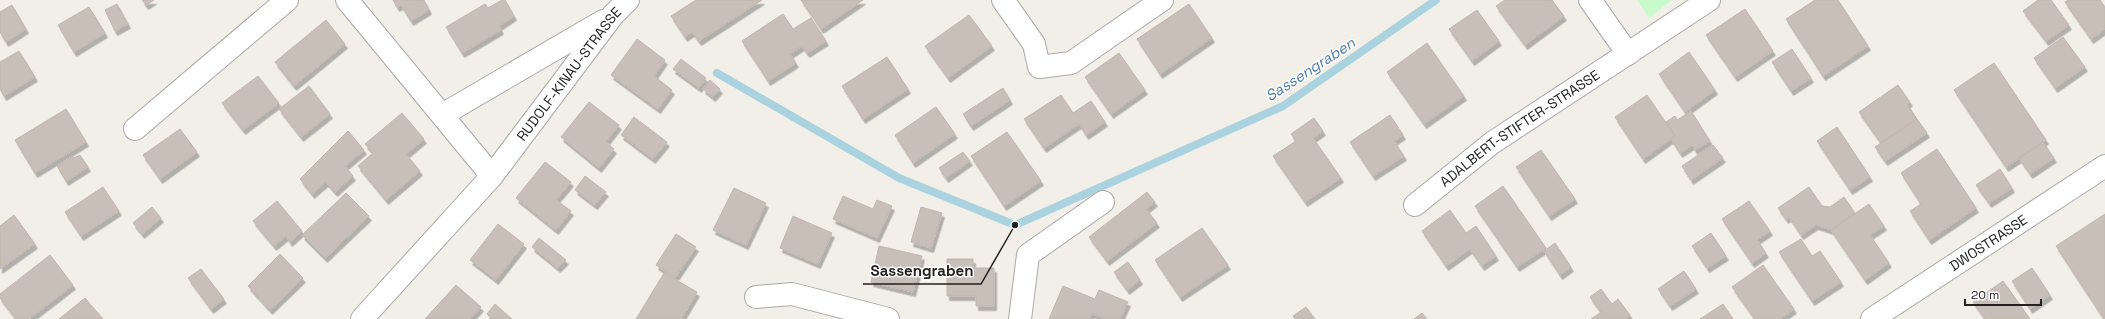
<svg xmlns="http://www.w3.org/2000/svg" width="2105" height="319" viewBox="0 0 2105 319" font-family="'Space Grotesk',sans-serif">
<style>
.park{fill:#c8facc}
.lines{fill:none;stroke-linecap:round;stroke-linejoin:round}
.stream{stroke:#aad3df;stroke-width:8}
.building{fill:#c7bfb8;stroke:#c4b6ab;filter:url(#shadow)}
.minor-casing{stroke:#a9a9a9;stroke-width:24}
.minor{stroke:#fff;stroke-width:22}
.labels{text-anchor:middle;dominant-baseline:central;stroke-width:3;stroke-linejoin:round;paint-order:stroke}
.street-label{font-size:14px;fill:#222;stroke:#fff}
.water-label{font-size:15px;font-style:italic;fill:#4a7aab;stroke:#fff}
.leader{fill:none;stroke:#222;stroke-width:1.5}
.callout-dot{fill:#222;stroke:#fff;stroke-width:1.5}
.callout-label{font-size:15px;text-anchor:middle;font-weight:bold;fill:#222;stroke:#fff;stroke-width:3;stroke-linejoin:round;paint-order:stroke}
</style>
<defs>
<filter id="shadow"><feDropShadow dx="2.5" dy="4.5" stdDeviation="0" flood-color="#0004"/></filter>
</defs>
<rect width="100%" height="100%" fill="#f2efe9"/>
<path class="park" d="M 1637,0 L 1672,0 L 1649,18 Z"/>
<g class="lines">
<path class="stream" d="M 717,73 L 899,178 L 1015,225 L 1283,106 L 1436,0"/>
</g>
<path class="building" d="M 142,0 L 154,0 L 146,5 Z
M 393,0 L 424,0 L 429,10 L 411,21 L 401,5 L 397,7 Z
M 502,0 L 505,0 L 514,16 L 499,26 L 501,30 L 462,53 L 446,27 L 485,4 L 488,8 Z
M 696,0 L 762,0 L 699,41 L 692,32 L 685,37 L 671,16 Z
M 801,0 L 863,0 L 821,29 Z
M 1505,0 L 1552,0 L 1564,16 L 1525,45 L 1496,6 Z
M 1815,0 L 1838,0 L 1868,46 L 1823,76 L 1786,19 Z
M 2038,0 L 2051,0 L 2069,25 L 2046,41 L 2023,11 Z
M 2068,0 L 2100,0 L 2105,7 L 2105,29 L 2091,39 L 2065,2 Z
M 117,4 L 128,24 L 115,31 L 105,10 Z
M 1189,4 L 1212,38 L 1160,74 L 1137,39 Z
M 12,5 L 26,29 L 6,42 L 0,32 L 0,12 Z
M 89,7 L 105,33 L 74,52 L 58,25 Z
M 1745,9 L 1773,51 L 1735,77 L 1706,35 Z
M 1477,10 L 1499,41 L 1472,61 L 1449,29 Z
M 783,14 L 793,29 L 811,18 L 826,41 L 807,53 L 802,46 L 790,54 L 796,63 L 768,81 L 742,41 Z
M 969,15 L 992,46 L 948,78 L 925,46 Z
M 326,20 L 345,44 L 294,86 L 275,62 Z
M 2063,37 L 2085,67 L 2055,88 L 2034,58 Z
M 637,39 L 665,60 L 654,76 L 672,90 L 658,109 L 611,75 Z
M 1427,43 L 1464,96 L 1424,124 L 1387,72 Z
M 1792,49 L 1811,78 L 1791,91 L 1772,62 Z
M 19,51 L 35,77 L 4,96 L 0,89 L 0,62 Z
M 1689,52 L 1715,90 L 1685,112 L 1659,74 Z
M 1119,53 L 1145,90 L 1111,114 L 1085,77 Z
M 887,57 L 908,89 L 863,119 L 842,86 Z
M 681,59 L 706,78 L 699,88 L 673,69 Z
M 1994,63 L 2046,140 L 2006,167 L 1954,90 Z
M 258,76 L 279,103 L 243,130 L 222,103 Z
M 710,80 L 720,89 L 713,97 L 703,89 Z
M 1898,85 L 1910,102 L 1907,104 L 1917,119 L 1881,143 L 1859,112 Z
M 309,86 L 330,114 L 301,137 L 279,109 Z
M 1003,88 L 1010,100 L 971,126 L 963,114 Z
M 1061,95 L 1073,113 L 1091,101 L 1105,122 L 1086,135 L 1079,124 L 1044,148 L 1024,119 Z
M 1647,95 L 1675,136 L 1643,159 L 1615,117 Z
M 589,102 L 619,125 L 606,142 L 614,149 L 599,168 L 561,137 Z
M 936,107 L 955,134 L 913,163 L 895,135 Z
M 66,109 L 86,142 L 35,173 L 15,140 Z
M 1691,111 L 1710,141 L 1695,150 L 1692,145 L 1680,153 L 1671,139 L 1675,136 L 1666,122 L 1675,116 L 1677,120 Z
M 402,113 L 424,139 L 406,154 L 420,171 L 386,200 L 358,166 L 373,153 L 365,144 Z
M 1390,115 L 1403,135 L 1394,141 L 1404,156 L 1373,176 L 1350,142 Z
M 634,117 L 667,142 L 653,159 L 621,135 Z
M 1314,118 L 1323,131 L 1313,138 L 1341,178 L 1305,202 L 1273,156 L 1296,141 L 1291,134 Z
M 1917,119 L 1927,133 L 1885,161 L 1875,147 Z
M 1837,127 L 1870,177 L 1850,190 L 1817,141 Z
M 180,129 L 197,152 L 160,179 L 143,155 Z
M 348,131 L 364,150 L 345,166 L 353,176 L 335,192 L 326,182 L 312,194 L 300,179 Z
M 1007,132 L 1041,181 L 1004,206 L 971,156 Z
M 2043,142 L 2054,158 L 2030,174 L 2019,158 Z
M 1713,145 L 1723,158 L 1691,180 L 1682,166 Z
M 1937,149 L 1976,208 L 1929,240 L 1910,211 L 1921,204 L 1901,173 Z
M 1541,150 L 1575,199 L 1549,216 L 1516,167 Z
M 963,152 L 970,161 L 946,178 L 939,168 Z
M 80,155 L 88,167 L 66,181 L 57,166 L 73,156 L 74,158 Z
M 545,162 L 571,182 L 556,200 L 571,211 L 556,230 L 516,198 Z
M 2000,169 L 2012,188 L 1989,203 L 1976,185 Z
M 585,176 L 606,192 L 595,205 L 575,190 Z
M 1503,186 L 1546,248 L 1517,267 L 1475,206 Z
M 103,187 L 119,211 L 81,236 L 65,212 Z
M 1809,187 L 1822,206 L 1830,207 L 1844,197 L 1855,213 L 1831,230 L 1816,225 L 1801,235 L 1789,217 L 1786,219 L 1778,208 Z
M 734,188 L 766,203 L 746,245 L 713,230 Z
M 1147,192 L 1155,202 L 1146,209 L 1157,223 L 1107,261 L 1089,237 Z
M 346,193 L 369,216 L 325,258 L 302,235 Z
M 843,196 L 873,209 L 877,200 L 892,206 L 877,238 L 833,219 Z
M 277,201 L 302,231 L 290,242 L 286,236 L 274,246 L 253,221 Z
M 1749,201 L 1770,231 L 1757,240 L 1766,253 L 1752,263 L 1722,219 Z
M 1869,204 L 1884,226 L 1870,235 L 1889,263 L 1865,280 L 1831,230 Z
M 152,207 L 161,218 L 142,234 L 133,223 Z
M 921,207 L 942,213 L 931,248 L 911,242 Z
M 1450,210 L 1466,233 L 1476,226 L 1496,256 L 1482,266 L 1470,249 L 1446,266 L 1422,231 Z
M 2105,214 L 2105,319 L 2104,319 L 2056,246 Z
M 14,215 L 35,244 L 0,269 L 0,226 Z
M 793,216 L 832,233 L 818,264 L 780,248 Z
M 498,224 L 524,244 L 496,280 L 470,260 Z
M 1202,228 L 1228,265 L 1180,297 L 1155,260 Z
M 1711,233 L 1726,256 L 1707,268 L 1692,246 Z
M 676,234 L 696,247 L 675,278 L 656,265 Z
M 539,238 L 566,260 L 558,268 L 532,247 Z
M 1801,239 L 1812,256 L 1820,251 L 1841,282 L 1812,301 L 1779,252 Z
M 1555,243 L 1571,267 L 1560,275 L 1544,251 Z
M 879,246 L 922,256 L 913,292 L 871,282 Z
M 280,254 L 303,278 L 270,310 L 248,286 Z
M 50,255 L 73,285 L 29,319 L 16,319 L 0,298 L 0,294 Z
M 947,259 L 973,259 L 973,268 L 994,268 L 994,306 L 976,306 L 976,296 L 947,296 Z
M 1128,262 L 1140,280 L 1127,290 L 1114,272 Z
M 1763,265 L 1794,309 L 1780,319 L 1755,319 L 1732,287 Z
M 2032,268 L 2050,295 L 2030,309 L 2012,281 Z
M 201,269 L 224,299 L 211,309 L 188,278 Z
M 1684,271 L 1696,289 L 1670,306 L 1658,289 Z
M 664,273 L 697,292 L 681,319 L 636,319 Z
M 2003,281 L 2030,319 L 1985,319 L 1973,302 Z
M 456,285 L 481,307 L 470,319 L 425,319 Z
M 1063,286 L 1095,299 L 1099,290 L 1128,302 L 1120,319 L 1105,319 L 1092,313 L 1090,319 L 1049,319 Z
M 1601,289 L 1612,304 L 1618,299 L 1630,315 L 1625,319 L 1591,319 L 1601,312 L 1590,297 Z
M 85,298 L 103,319 L 59,319 Z
M 495,304 L 512,319 L 492,319 L 487,314 Z
M 1723,304 L 1733,319 L 1700,319 Z
M 1306,307 L 1315,319 L 1295,319 L 1293,316 Z
M 1422,313 L 1427,319 L 1414,319 Z"/>
<g class="lines">
<g class="minor-casing">
<g id="minor">
<path d="M 347,0 L 492,176"/>
<path d="M 1003,0 L 1034,44 L 1039,67 L 1071,63 L 1162,0"/>
<path d="M 1590,0 L 1628,54"/>
<path d="M 442,115 L 603,21"/>
<path d="M 135,129 L 287,0"/>
<path id="s1" d="M 1415,205 L 1492,143 L 1709,0"/>
<path d="M 756,297 L 792,294 L 888,319"/>
<path id="s2" d="M 362,319 L 492,176 L 613,15 L 628,0"/>
<path d="M 1020,319 L 1028,255 L 1103,202"/>
<path id="s3" d="M 1872,319 L 2105,166"/>
</g>
</g>
<use href="#minor" class="minor"/>
</g>
<g class="labels">
<g class="street-label">
<text stroke="none"><textPath href="#s2" startOffset="321">RUDOLF-KINAU-STRASSE</textPath></text>
<text stroke="none"><textPath href="#s1" startOffset="130">ADALBERT-STIFTER-STRASSE</textPath></text>
<text stroke="none"><textPath href="#s3" startOffset="139">DWOSTRASSE</textPath></text>
</g>
<g class="water-label">
<text transform="translate(1310 69) rotate(-33)">Sassengraben</text>
</g>
</g>
<path class="leader" d="M1015 225L981 284H863"/>
<circle class="callout-dot" cx="1015" cy="225" r="4"/>
<g class="callout-label">
<text x="922" y="276">Sassengraben</text>
</g>
<path d="M1965 299v6h76v-6" fill="none" stroke="#222222" stroke-width="2"/>
<text x="1971" y="299" font-size="12" fill="#222222" stroke="#ffffff" stroke-width="3" paint-order="stroke">20 m</text>
</svg>
